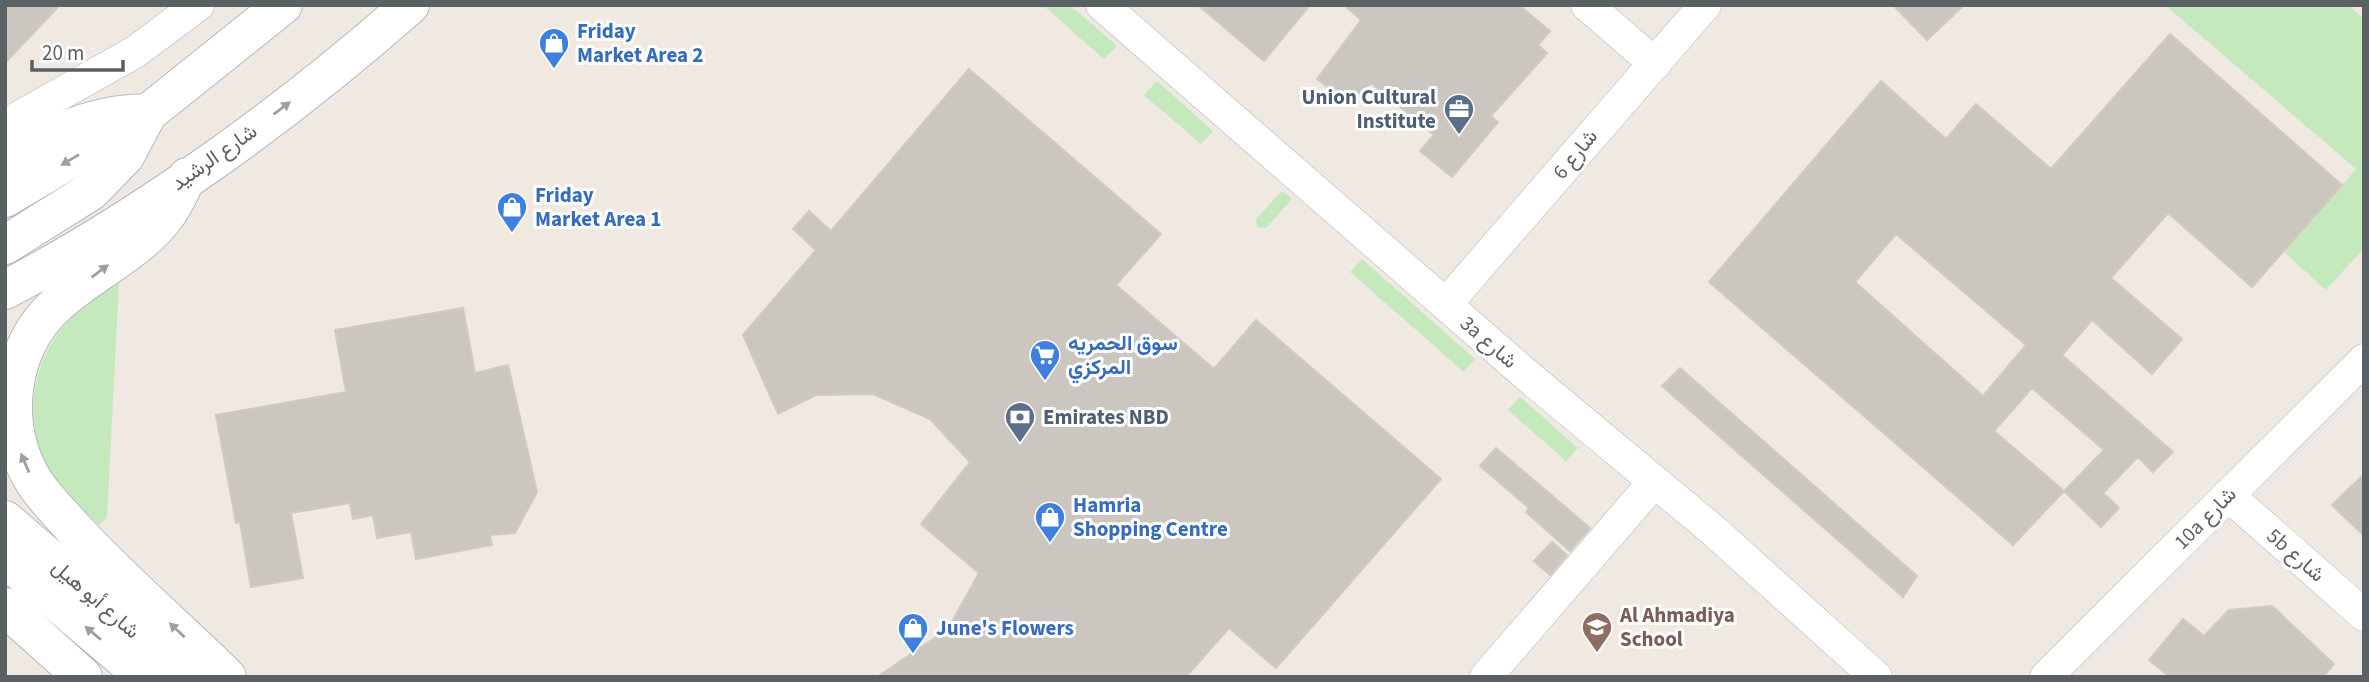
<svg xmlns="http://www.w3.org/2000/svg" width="2369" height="682" viewBox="0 0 2369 682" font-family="'Source Sans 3',Vazirmatn,sans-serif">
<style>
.green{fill:#c4e9bc}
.building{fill:#ccc6c1;stroke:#d4c9c0;stroke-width:2;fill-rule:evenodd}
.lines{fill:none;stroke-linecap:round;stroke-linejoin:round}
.minor-casing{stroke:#b3b7bb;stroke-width:33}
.secondary-casing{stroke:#b4b9be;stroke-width:40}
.minor{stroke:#fff;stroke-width:32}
.secondary{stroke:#fff;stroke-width:38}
.oneway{fill:#9ca0a2}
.labels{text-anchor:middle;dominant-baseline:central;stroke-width:6;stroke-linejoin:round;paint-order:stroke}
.shop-label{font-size:21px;font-weight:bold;fill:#366cbe;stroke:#fff;text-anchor:start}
.service-label{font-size:21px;font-weight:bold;fill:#4e5e75;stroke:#fff;text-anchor:end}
.street-label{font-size:21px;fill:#5a6164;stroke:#fff}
.education-label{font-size:21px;font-weight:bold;fill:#785e54;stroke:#fff;text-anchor:start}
</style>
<rect width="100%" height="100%" fill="#efe9e2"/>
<path class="green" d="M 1049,5 L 1070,5 L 1117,46 L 1104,59 L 1046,8 Z
M 2165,5 L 2348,5 L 2364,19 L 2364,248 L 2326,290 L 2283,251 L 2356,169 Z
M 1157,81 L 1213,131 L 1201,144 L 1144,95 Z
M 1282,191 L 1292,199 L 1266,228 L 1257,227 L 1256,219 Z
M 1362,259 L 1475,359 L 1464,372 L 1350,272 Z
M 119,282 L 107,518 L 99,525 C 82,509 63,493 51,474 C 20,423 31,354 75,315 C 89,303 104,293 119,282 Z
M 1520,397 L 1578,448 L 1566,461 L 1508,410 Z"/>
<path class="building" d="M 5,5 L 60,5 L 5,63 Z
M 1198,5 L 1310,5 L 1264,61 Z
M 1344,5 L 1519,5 L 1550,31 L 1538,45 L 1547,53 L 1491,116 L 1498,122 L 1452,177 L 1420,151 L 1434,135 L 1371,83 L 1352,106 L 1317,79 L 1361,20 Z
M 1893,5 L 1964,5 L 1927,40 Z
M 2170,34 L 2342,185 L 2252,287 L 2168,213 L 2111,278 L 2182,339 L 2152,374 L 2092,320 L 2062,355 L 2173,452 L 2153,472 L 2138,457 L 2103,493 L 2119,508 L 2101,527 L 2064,491 L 2013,545 L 1709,282 L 1881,81 L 1946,139 L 1976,104 L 2051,169 ZM 1896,234 L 2026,345 L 1983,396 L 1855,282 ZM 2032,388 L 2104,450 L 2064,491 L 1994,431 Z
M 969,69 L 1161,234 L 1116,285 L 1214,369 L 1256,320 L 1441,479 L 1276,668 L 1229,628 L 1186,677 L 877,677 L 948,629 L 979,573 L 921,524 L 970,462 L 930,419 L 873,394 L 816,395 L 778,414 L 743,335 L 816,250 L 793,229 L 809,211 L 831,231 Z
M 463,308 L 475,373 L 508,365 L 537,492 L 515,533 L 490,535 L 492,545 L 416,559 L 411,532 L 377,538 L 373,515 L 353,519 L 350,503 L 291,513 L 303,578 L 251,587 L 240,522 L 236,523 L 216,415 L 346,392 L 335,330 Z
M 1680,368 L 1917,576 L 1903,597 L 1662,386 Z
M 1496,448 L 1590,528 L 1570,551 L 1526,512 L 1529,508 L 1480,466 Z
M 2364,474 L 2364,536 L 2332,505 Z
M 1552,542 L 1567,555 L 1550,575 L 1534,561 Z
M 2272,606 L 2334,664 L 2323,677 L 2170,677 L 2149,660 L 2183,619 L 2204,636 L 2229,610 Z"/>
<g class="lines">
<g class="minor-casing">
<path id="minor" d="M 1102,5 L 1529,377 L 1714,531 L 1876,677
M 1587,5 L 1655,64
M 5,125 L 135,52 L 198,5
M 1446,304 L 1705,5
M 2228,495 L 2364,615
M 1486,677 L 1654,482
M 2046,677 L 2364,360"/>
</g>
<g class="secondary-casing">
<path id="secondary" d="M 5,157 C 55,135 92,113 148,113 L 125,156 L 91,191 L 5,245
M 187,177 C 180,191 174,206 164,218 C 136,254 89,274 56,305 C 8,349 0,425 33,480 C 44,498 60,513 74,529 C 122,581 176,627 227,677
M 5,198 L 148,113 L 283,5
M 5,290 C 147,215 290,111 410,5
M 5,520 L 187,677
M 5,558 L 145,677
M 5,607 L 83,677"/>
</g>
<use href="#minor" class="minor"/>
<use href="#secondary" class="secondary"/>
</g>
<defs><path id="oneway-solid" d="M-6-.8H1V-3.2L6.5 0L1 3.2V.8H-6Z" transform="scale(1.75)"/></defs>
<g class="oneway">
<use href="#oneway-solid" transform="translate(282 108) rotate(-37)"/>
<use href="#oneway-solid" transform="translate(70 160) rotate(149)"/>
<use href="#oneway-solid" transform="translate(100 271) rotate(-37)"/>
<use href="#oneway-solid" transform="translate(25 463) rotate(-113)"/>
<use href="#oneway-solid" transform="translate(177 630) rotate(-137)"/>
<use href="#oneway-solid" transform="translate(93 633) rotate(-140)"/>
</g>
<defs>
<g id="shop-pin" transform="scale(1.575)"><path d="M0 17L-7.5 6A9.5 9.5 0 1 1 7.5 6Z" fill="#3f7fe0" stroke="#fff"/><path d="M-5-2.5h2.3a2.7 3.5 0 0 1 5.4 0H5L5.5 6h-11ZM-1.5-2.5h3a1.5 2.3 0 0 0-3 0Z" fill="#fff"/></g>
<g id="office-pin" transform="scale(1.575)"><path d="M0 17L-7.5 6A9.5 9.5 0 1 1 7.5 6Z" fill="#5c6f8a" stroke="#fff"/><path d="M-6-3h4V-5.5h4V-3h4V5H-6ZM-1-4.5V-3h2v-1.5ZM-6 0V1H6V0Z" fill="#fff"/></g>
<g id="supermarket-pin" transform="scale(1.575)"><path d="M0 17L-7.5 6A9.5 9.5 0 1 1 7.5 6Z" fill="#3f7fe0" stroke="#fff"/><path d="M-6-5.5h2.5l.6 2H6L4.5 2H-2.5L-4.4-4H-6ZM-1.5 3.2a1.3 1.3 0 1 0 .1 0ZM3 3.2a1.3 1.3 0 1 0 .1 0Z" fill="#fff"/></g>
<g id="bank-pin" transform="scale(1.575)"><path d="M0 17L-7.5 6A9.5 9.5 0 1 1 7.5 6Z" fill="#5c6f8a" stroke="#fff"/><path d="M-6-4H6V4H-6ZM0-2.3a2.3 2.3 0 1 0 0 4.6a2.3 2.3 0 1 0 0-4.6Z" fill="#fff"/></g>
<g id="school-pin" transform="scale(1.575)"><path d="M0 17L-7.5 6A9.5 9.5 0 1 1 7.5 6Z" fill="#8d6e63" stroke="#fff"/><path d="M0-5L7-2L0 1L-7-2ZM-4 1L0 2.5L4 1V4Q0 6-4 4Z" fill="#fff"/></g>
</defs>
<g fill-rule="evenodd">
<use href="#shop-pin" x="554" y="43"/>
<use href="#office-pin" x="1459" y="109"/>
<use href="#shop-pin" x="512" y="207"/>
<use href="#supermarket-pin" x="1045" y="355"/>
<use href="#bank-pin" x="1020" y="417"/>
<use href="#shop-pin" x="1050" y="517"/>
<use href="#school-pin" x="1597" y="627"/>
<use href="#shop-pin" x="913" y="628"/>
</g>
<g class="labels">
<g class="shop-label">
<text x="577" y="31">Friday<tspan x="577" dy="24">Market Area 2</tspan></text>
<text x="535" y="195">Friday<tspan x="535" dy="24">Market Area 1</tspan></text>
<text x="1068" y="343">سوق الحمريه<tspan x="1068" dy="24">المركزي</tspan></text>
<text x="1073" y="505">Hamria<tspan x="1073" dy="24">Shopping Centre</tspan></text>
<text x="936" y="628">June's Flowers</text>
</g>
<g class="service-label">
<text x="1436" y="97">Union Cultural<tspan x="1436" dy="24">Institute</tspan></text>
<text x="1043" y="417" text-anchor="start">Emirates NBD</text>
</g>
<g class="street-label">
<text transform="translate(1575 154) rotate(-51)">شارع 6</text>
<text transform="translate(214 157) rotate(-35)">شارع الرشيد</text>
<text transform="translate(1489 342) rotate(41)">3a شارع</text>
<text transform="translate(2205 518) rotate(-45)">10a شارع</text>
<text transform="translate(2296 555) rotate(41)">5b شارع</text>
<text transform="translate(96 599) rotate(41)">شارع أبو هيل</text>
</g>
<g class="education-label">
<text x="1620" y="615">Al Ahmadiya<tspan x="1620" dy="24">School</tspan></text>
</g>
</g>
<rect width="2369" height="682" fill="none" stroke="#5a6164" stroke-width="14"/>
<path d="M32 60v10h91v-10" fill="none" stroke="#5a6164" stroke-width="3.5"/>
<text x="42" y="60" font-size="21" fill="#5a6164" stroke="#ffffff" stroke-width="5" paint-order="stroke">20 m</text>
</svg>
